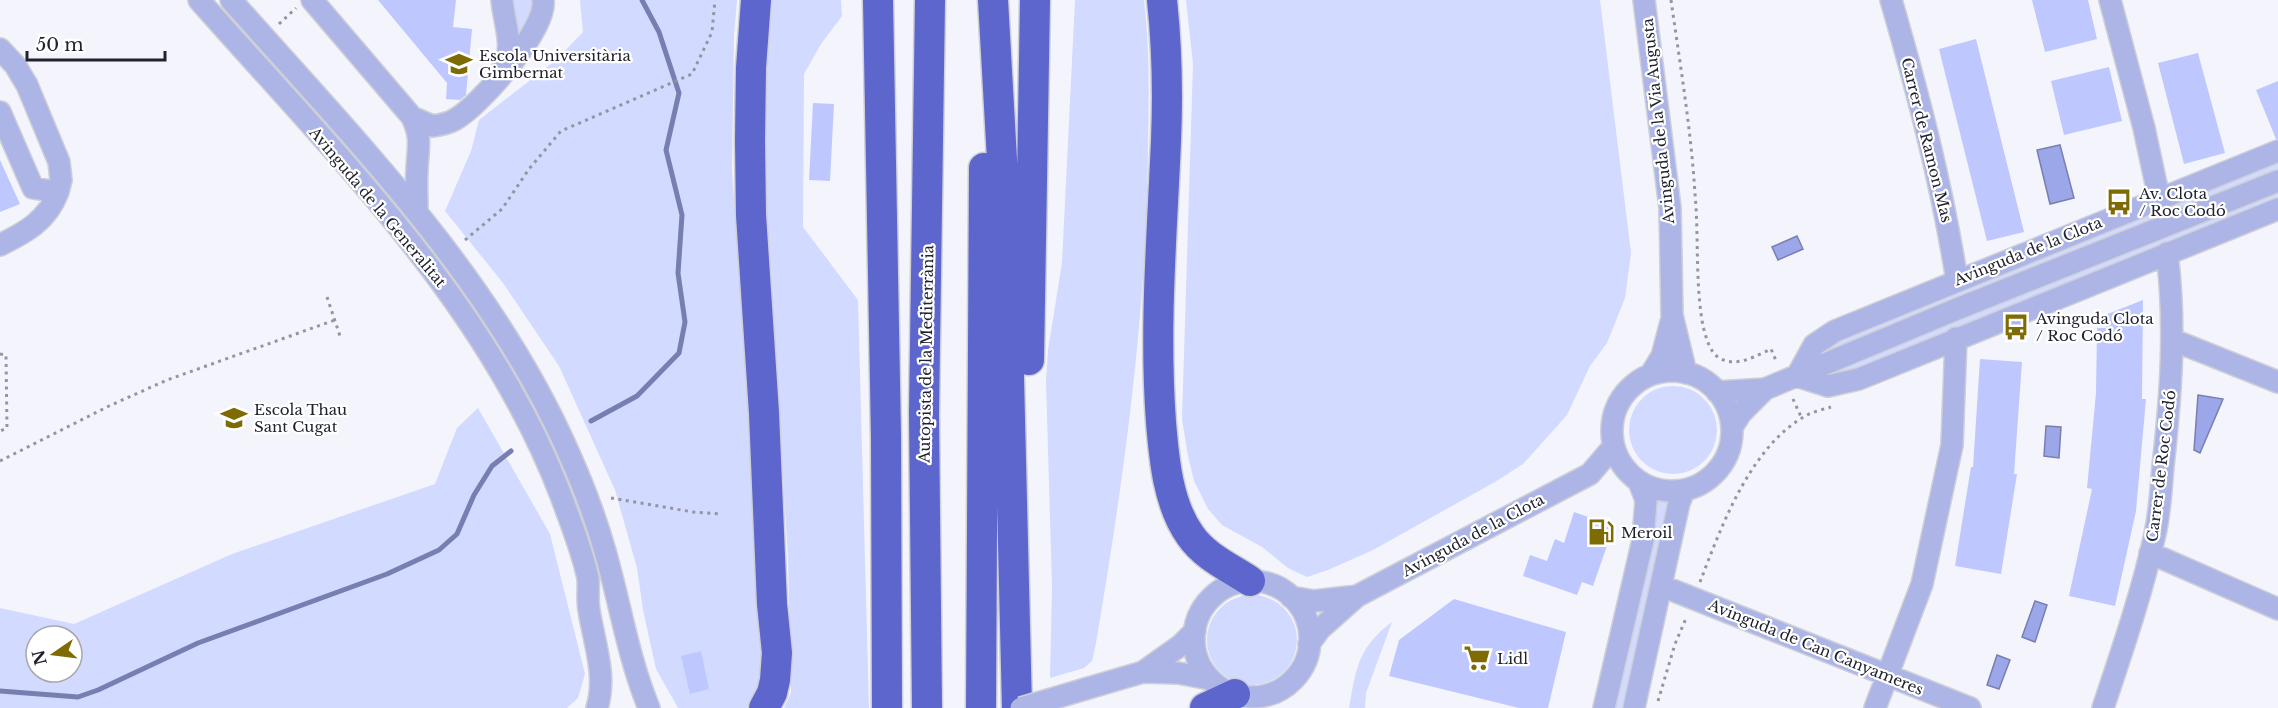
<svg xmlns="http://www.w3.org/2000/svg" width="2278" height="708" viewBox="0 0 2278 708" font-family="'Libre Baskerville',serif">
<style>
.green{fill:#d2daff;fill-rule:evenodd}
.water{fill:#9ca7e9;stroke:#777fb1;stroke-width:1.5}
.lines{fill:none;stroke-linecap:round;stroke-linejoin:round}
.stream{stroke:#777fb1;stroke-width:5}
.building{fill:#bec8ff}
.minor-casing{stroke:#cecfd7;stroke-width:24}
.highway-casing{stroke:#cecfd7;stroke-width:33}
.path{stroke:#94959e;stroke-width:3;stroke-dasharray:3 4.5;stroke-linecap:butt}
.minor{stroke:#acb5e6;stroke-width:21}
.highway{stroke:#5d66cc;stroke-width:30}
.minor-bridge-casing{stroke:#cecfd7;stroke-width:24;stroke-linecap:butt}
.minor-bridge{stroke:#acb5e6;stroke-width:21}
.labels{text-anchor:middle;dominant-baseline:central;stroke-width:4.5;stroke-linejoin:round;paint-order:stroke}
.poi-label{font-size:15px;fill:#20222e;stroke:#fff;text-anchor:start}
.street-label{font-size:15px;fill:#20222e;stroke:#fff}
</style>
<rect width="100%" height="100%" fill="#f4f5fc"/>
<path class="green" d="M 509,0 L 534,0 L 533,10 L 517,41 Z
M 580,0 L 737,0 L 734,36 L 732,170 L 767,666 L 751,704 L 746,708 L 678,708 L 656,669 L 643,610 L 637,568 L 615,490 L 559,366 L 503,283 L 445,211 L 471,151 L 479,120 L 556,60 L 583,32 Z
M 770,0 L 841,0 L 842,16 L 821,44 L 804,74 L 803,227 L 858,300 L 869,708 L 784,708 L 791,693 L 788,557 L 762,150 L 764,74 Z
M 1075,0 L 1144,0 C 1150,48 1149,97 1148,145 C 1147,313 1124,478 1096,643 L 1092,661 L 1084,668 L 1050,678 L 1052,587 L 1046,381 L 1048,350 L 1062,263 Z
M 1186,0 L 1600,0 L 1631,253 L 1625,298 L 1607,343 L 1590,366 L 1567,415 L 1523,464 L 1495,482 L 1373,550 L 1328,570 L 1307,577 L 1288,568 L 1262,547 L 1222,525 L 1208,509 L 1194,481 L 1188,456 L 1182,419 L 1193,64 Z
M 2278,151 L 2278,209 L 1859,379 L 1765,389 L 1835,331 Z
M1629 430a44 44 0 1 1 88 0a44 44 0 1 1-88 0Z
M 478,408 L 550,534 L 585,674 L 578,698 L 567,708 L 0,708 L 0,608 L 74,624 L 232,554 L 435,484 L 457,428 ZM 36,636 L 72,636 L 72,672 L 36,672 Z
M 1656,501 L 1669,502 L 1624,708 L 1614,708 Z
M1207 640a45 45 0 1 1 90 0a45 45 0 1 1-90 0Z
M 1392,622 L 1366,693 L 1365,708 L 1349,708 C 1356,669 1358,647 1392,622 Z"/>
<path class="water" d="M 2060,145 L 2074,198 L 2050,204 L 2037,150 Z
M 1797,236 L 1803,249 L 1778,260 L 1772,247 Z
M 2198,395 L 2223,399 L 2200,453 L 2194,450 Z
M 2046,426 L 2061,427 L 2059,458 L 2044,456 Z
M 2035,601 L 2047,605 L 2035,642 L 2022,637 Z
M 1997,655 L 2010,660 L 1999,689 L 1987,685 Z"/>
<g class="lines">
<path class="stream" d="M 591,421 L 637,396 L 679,353 L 685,322 L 678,273 L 682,215 L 666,150 L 679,93 L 659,32 L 642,0
M 0,691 L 78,697 L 98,690 L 198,643 L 387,574 L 439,550 L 457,534 L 474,495 L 492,466 L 511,451"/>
</g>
<path class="building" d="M 378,0 L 456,0 L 453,27 L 472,29 L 466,95 L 460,100 L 446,99 L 447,83 Z
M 2032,0 L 2088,0 L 2097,39 L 2045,52 Z
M 1976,39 L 2024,232 L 1987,241 L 1939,49 Z
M 2198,53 L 2225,153 L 2184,164 L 2158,63 Z
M 2109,67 L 2122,121 L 2064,135 L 2051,81 Z
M 2278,81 L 2278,139 L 2276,139 L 2256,90 Z
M 813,103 L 834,104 L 830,181 L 809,180 Z
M 0,160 L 20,204 L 0,212 Z
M 2143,300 L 2142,399 L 2146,399 L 2136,511 L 2115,606 L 2069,596 L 2092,489 L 2087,488 L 2096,393 L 2097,328 L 2106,328 L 2105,315 Z
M 1980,359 L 2022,362 L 2014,474 L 2017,474 L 2001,574 L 1955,566 L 1971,467 L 1973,467 Z
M 1574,512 L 1614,526 L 1593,586 L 1582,582 L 1577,595 L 1523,576 L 1530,555 L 1547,561 L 1555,539 L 1564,543 Z
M 1454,599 L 1566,632 L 1548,708 L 1519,708 L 1389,676 L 1399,640 Z
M 701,651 L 709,689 L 690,694 L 681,656 Z"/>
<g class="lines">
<g class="minor-casing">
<path id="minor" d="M 199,0 C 334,153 487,302 561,496 C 571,523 582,550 588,578 C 589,588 587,599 589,610 C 594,643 607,675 597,708
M 231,0 C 355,140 490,276 567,449 C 582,482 595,516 605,551 C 620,603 628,657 649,708
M 312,0 L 412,117 C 422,138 418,147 417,169 C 416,183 417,198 417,212
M 502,0 C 504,24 515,46 503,68
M 1644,0 L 1670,208 L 1672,315 L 1686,373
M 1891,0 C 1918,93 1942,185 1957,281
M 2110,0 L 2144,128 L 2159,198
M 0,49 L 15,65 L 27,85 L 59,162 L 61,180 L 58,192 L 33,188 L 0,112
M 412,117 L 432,126 C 440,125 447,124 454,120 C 479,107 548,28 543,0
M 0,245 C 26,232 47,221 58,192
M 2173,340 L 2278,382
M1612 431a60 60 0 1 1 120 0a60 60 0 1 1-120 0Z
M 1651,374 L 1662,356 L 1671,322
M 1797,376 L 1814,345 L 1835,331 L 2278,151
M 1797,376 L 1828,386 L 1859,379 L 2278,209
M 1717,392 L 1765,389
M 1732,427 L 1741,413 L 1765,389 L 1957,309 L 2278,181
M 2150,553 L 2278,609
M1194 639a58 58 0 1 1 116 0a58 58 0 1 1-116 0Z
M 1662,586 L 1970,708
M 1291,597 L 1314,601 L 1357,596
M 1309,644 L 1320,629 L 1357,596 L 1590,474 L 1613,447
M 1143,672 L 1181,645 L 1195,631
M 1085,689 L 1143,672 L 1178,673 L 1210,679
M 1604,708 L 1643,540 L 1646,500 L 1639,482
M 1634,708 L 1679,503 L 1684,491
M 1875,708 L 1922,584 L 1952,445 L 1956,338
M 2103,708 C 2122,651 2142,593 2155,534 C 2160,512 2161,489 2163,466 C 2171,395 2176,325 2167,253"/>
</g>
<g class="highway-casing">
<path id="highway" d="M 756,0 L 751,68 L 750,140 L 751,215 L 764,413 L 772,604 L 777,653 L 775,680 L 772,693 L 764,708
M 878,0 L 886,437 L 887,708
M 993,0 L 1005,213 L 1017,708
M 1162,0 C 1167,47 1168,94 1166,141 C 1162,235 1154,328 1161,422 C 1164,459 1168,504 1190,535 C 1205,557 1229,567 1250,581
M 1029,360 L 1035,0
M 927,708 L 924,414 L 930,0
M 981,708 L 984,168
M 1205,708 L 1235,694"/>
</g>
<path class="path" d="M 1671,0 C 1680,64 1691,129 1695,194 C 1699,238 1695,283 1703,326 C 1706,337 1709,351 1719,358 C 1736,368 1756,356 1771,349 L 1777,363
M 279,24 L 296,8
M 465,240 L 502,209 L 529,169 L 561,131 L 692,74 L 712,32 L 715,0
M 327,297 L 340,336
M 0,354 L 6,355 L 7,428 L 0,431
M 1793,399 L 1802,419
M 0,461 L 109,406 L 167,380 L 335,320
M 611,498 L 693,512 L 722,514
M 1700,582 C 1722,525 1751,444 1809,414 C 1816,411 1824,409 1831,407
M 1658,701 L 1675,644 L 1687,616"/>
<use href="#minor" class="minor"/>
<use href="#highway" class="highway"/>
<g class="minor-bridge-casing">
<path id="minor-bridge" d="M 1021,708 L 1085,689"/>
</g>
<use href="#minor-bridge" class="minor-bridge"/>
</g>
<defs>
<g id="university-bare" transform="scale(2.07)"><path d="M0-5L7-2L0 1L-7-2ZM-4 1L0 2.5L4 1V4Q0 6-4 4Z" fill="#7e6b03" stroke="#fff" stroke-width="2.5" paint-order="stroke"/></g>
<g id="bus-bare" transform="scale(2.07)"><path d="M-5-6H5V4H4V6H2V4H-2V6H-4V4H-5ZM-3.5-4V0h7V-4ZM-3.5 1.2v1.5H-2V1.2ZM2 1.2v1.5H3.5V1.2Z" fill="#7e6b03" stroke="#fff" stroke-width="2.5" paint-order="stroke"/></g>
<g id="school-bare" transform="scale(2.07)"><path d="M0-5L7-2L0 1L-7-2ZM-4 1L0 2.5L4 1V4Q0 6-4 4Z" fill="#7e6b03" stroke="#fff" stroke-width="2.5" paint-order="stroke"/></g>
<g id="fuel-bare" transform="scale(2.07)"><path d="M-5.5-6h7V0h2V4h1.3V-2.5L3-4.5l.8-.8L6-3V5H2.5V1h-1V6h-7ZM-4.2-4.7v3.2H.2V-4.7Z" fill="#7e6b03" stroke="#fff" stroke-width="2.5" paint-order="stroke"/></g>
<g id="supermarket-bare" transform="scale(2.07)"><path d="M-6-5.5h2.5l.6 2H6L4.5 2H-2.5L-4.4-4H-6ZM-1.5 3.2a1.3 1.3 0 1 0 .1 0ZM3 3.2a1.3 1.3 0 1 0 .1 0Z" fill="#7e6b03" stroke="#fff" stroke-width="2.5" paint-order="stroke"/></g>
</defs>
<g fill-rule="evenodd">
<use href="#university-bare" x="459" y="64"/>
<use href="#bus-bare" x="2119" y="202"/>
<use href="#bus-bare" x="2016" y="327"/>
<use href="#school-bare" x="234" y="418"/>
<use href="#fuel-bare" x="1601" y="532"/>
<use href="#supermarket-bare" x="1477" y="658"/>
</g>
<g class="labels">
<g class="poi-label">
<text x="479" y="55">Escola Universitària<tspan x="479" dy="17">Gimbernat</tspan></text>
<text x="2139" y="193">Av. Clota<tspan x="2139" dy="17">/ Roc Codó</tspan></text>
<text x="2036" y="318">Avinguda Clota<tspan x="2036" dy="17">/ Roc Codó</tspan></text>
<text x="254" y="409">Escola Thau<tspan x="254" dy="17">Sant Cugat</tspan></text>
<text x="1621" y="532">Meroil</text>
<text x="1497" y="658">Lidl</text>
</g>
<g class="street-label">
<text transform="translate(1658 121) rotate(-96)">Avinguda de la Via Augusta</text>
<text transform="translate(1927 140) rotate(76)">Carrer de Ramon Mas</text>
<text transform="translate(378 207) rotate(50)">Avinguda de la Generalitat</text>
<text transform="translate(2028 251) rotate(-22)">Avinguda de la Clota</text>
<text transform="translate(926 354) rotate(-89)">Autopista de la Mediterrània</text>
<text transform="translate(2161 466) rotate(-83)">Carrer de Roc Codó</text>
<text transform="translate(1473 535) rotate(-28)">Avinguda de la Clota</text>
<text transform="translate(1816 647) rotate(22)">Avinguda de Can Canyameres</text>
</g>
</g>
<g transform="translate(54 654) rotate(256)"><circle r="28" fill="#ffffff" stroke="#a6a7ab" stroke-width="1.5"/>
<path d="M0-4.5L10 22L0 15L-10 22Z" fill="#7e6b03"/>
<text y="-9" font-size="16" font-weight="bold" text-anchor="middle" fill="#20222e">N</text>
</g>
<path d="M27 51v9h138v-9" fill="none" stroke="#20222e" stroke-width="3"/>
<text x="36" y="51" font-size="18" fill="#20222e" stroke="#ffffff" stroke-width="4.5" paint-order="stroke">50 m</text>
</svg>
